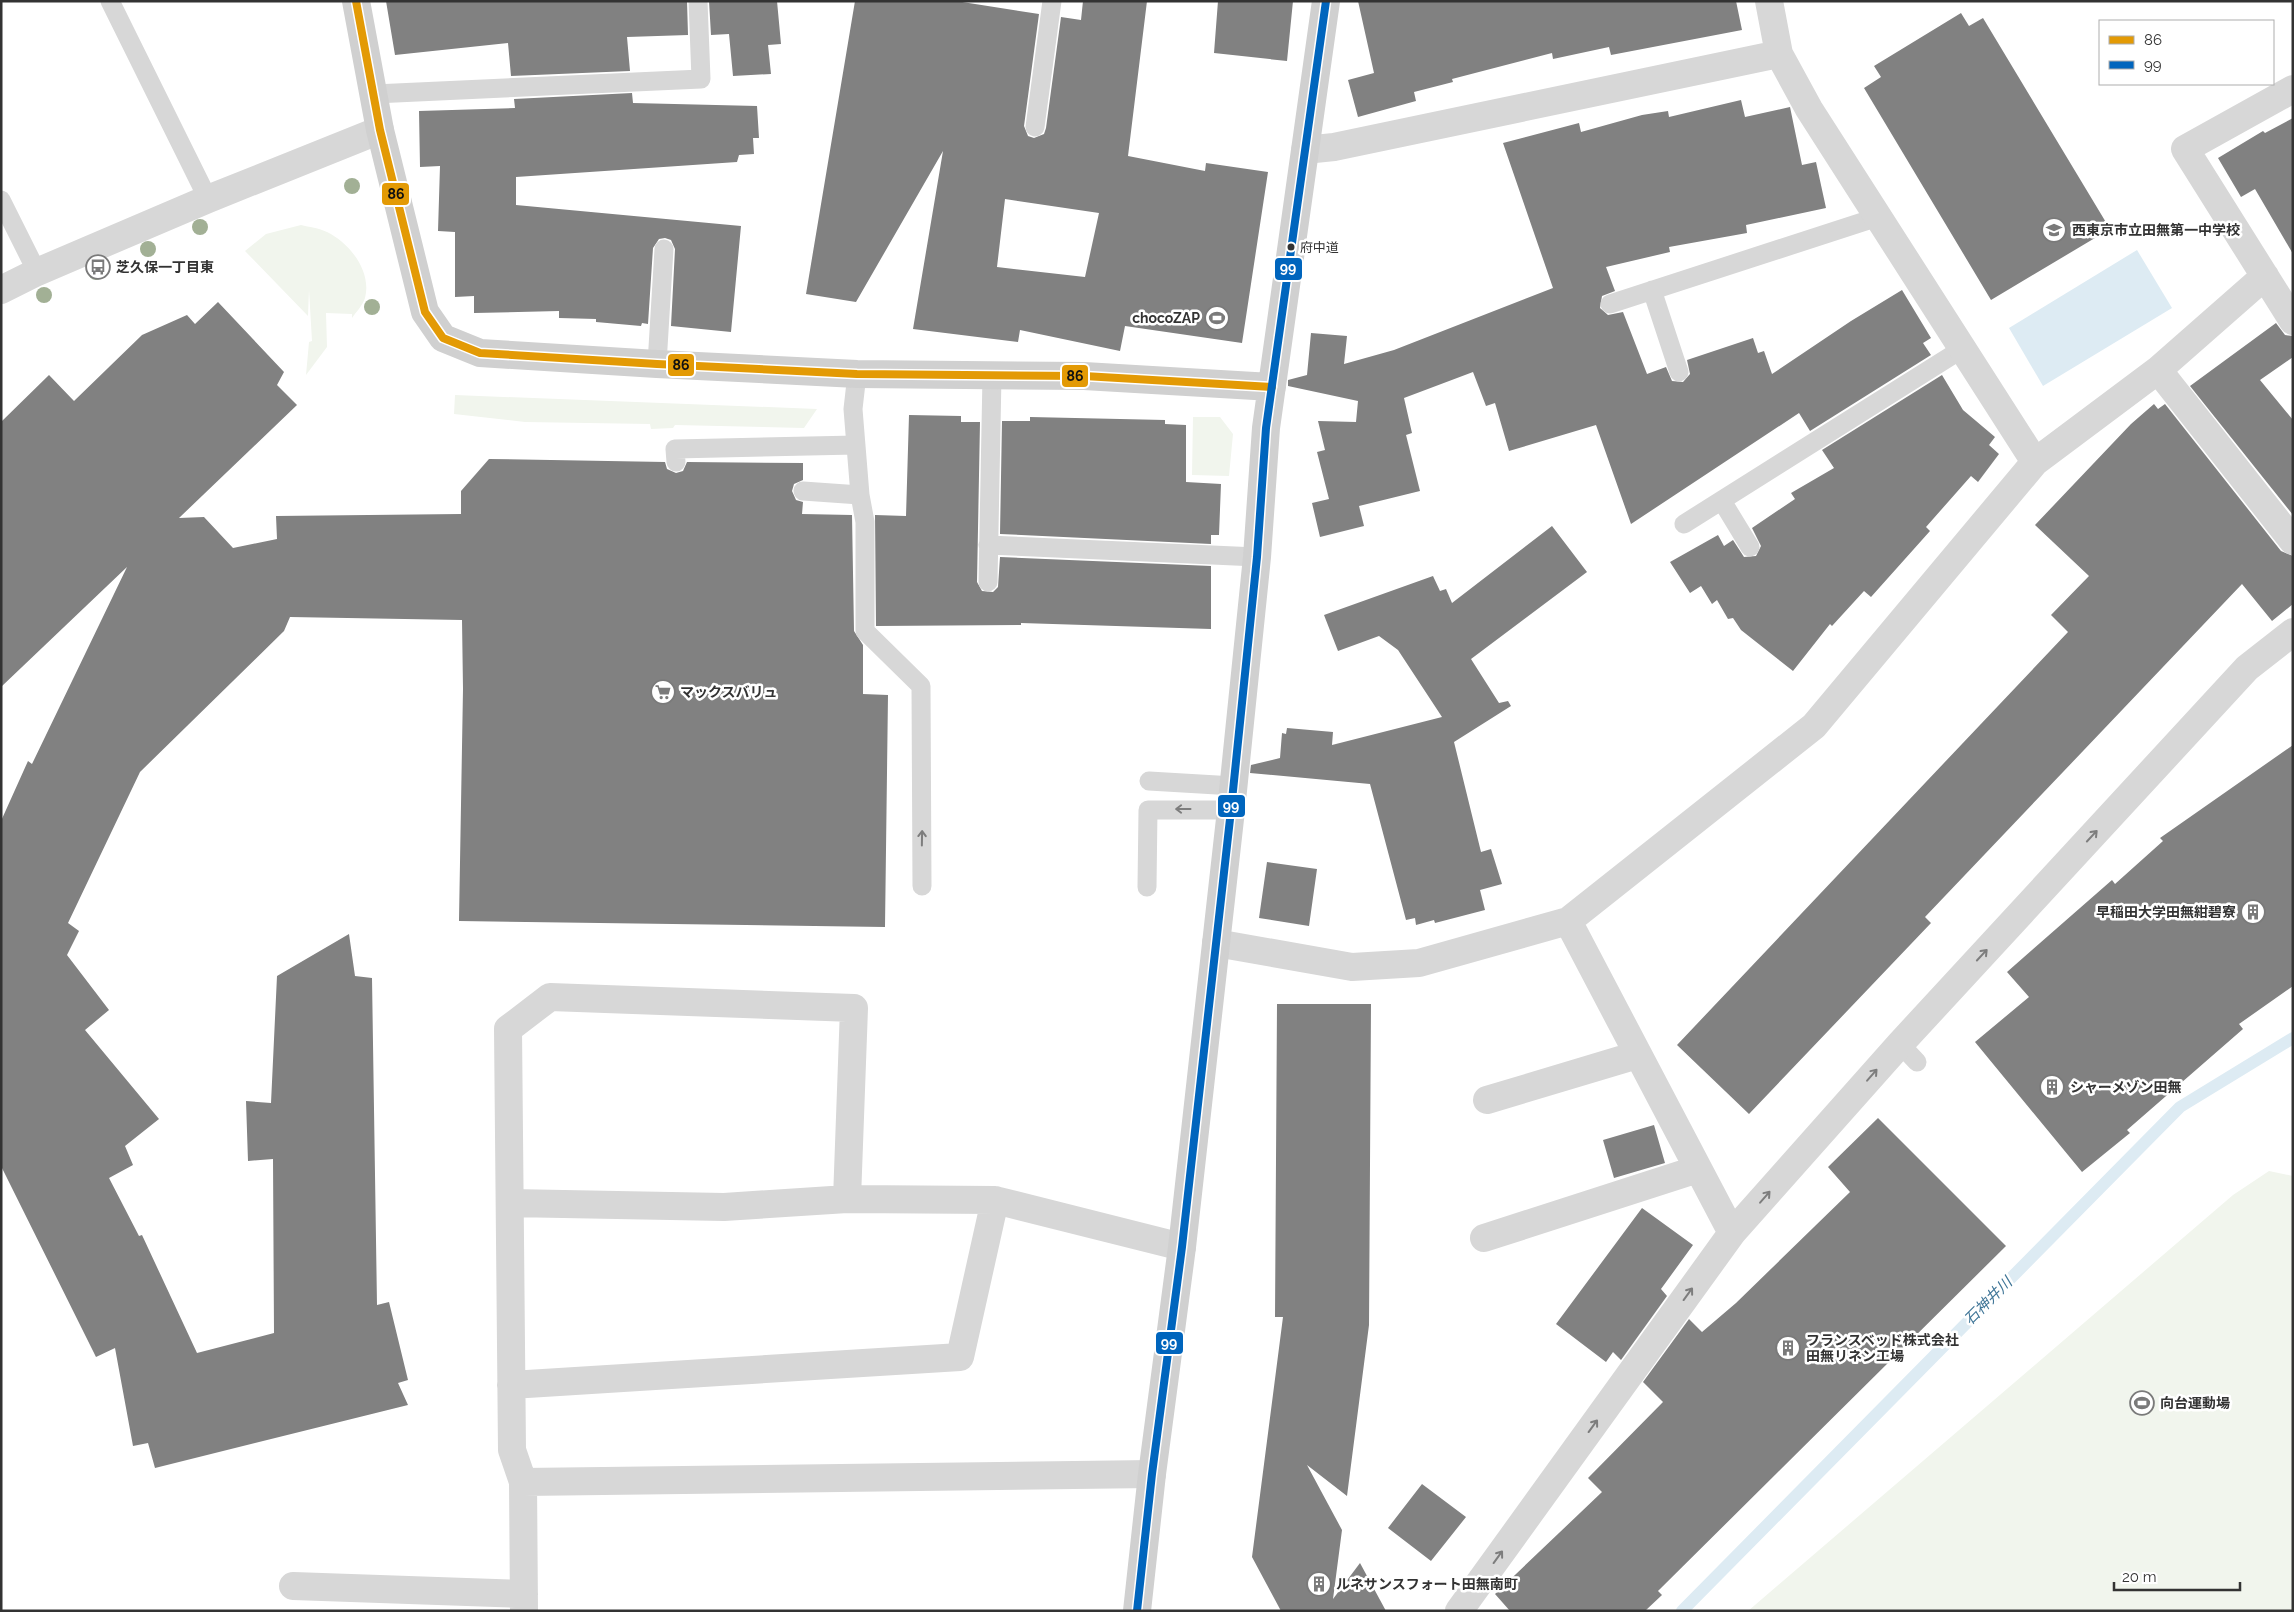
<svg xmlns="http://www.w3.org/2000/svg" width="2294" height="1612" viewBox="0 0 2294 1612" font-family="Raleway,'Noto Sans JP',sans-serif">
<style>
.green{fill:#f1f5ed}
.water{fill:#ddebf3}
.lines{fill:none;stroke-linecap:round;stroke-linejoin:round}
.stream{stroke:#ddebf3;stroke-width:12}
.building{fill:#818181;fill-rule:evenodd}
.lane{stroke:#d7d7d7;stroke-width:19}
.street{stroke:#d7d7d7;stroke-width:28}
.secondary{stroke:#d0d0d0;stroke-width:28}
.bus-1-casing{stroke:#fff;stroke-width:11}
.bus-2-casing{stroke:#fff;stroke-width:11}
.bus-1{stroke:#e39a05;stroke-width:8}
.bus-2{stroke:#0065bd;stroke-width:8}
.tree{fill:#a2b095}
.oneway{stroke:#7d7d7d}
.bus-dot{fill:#333;stroke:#fff;stroke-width:2}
.labels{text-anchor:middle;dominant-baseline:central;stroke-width:5;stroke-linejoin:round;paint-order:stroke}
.bus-label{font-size:13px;fill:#333;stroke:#fff;text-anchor:start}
.poi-label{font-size:14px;font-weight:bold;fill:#333;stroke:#fff;text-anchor:start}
.water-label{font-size:15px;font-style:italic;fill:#3f7597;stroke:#fff}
.line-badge{stroke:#fff;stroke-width:2}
.badge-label{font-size:14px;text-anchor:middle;font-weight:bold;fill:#fff}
.pale-badge-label{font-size:14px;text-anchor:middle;font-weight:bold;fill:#111}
</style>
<rect width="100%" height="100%" fill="#fff"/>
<path class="green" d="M 301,225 C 309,227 319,228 327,232 C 350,243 372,272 365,298 C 363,305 356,312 352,318 L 352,314 L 326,313 L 327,347 L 306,375 L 309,342 L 312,341 L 309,290 L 308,316 L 245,251 L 266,234 Z
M 455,395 L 817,409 L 804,428 L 675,425 L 673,428 L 651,429 L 650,424 L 525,422 L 454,414 Z
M 1193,417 L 1220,417 L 1233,434 L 1229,476 L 1192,475 Z
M 2269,1171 L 2293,1176 L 2293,1611 L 1748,1611 L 2233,1195 Z"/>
<path class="water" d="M 2137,250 L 2172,308 L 2043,386 L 2009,328 Z"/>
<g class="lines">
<path class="stream" d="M 1682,1611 L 2180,1107 L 2293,1038"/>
</g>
<path class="building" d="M 386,1 L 687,1 L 688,35 L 627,37 L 630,71 L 511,76 L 508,43 L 395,55 Z
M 709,1 L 777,1 L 781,44 L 768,45 L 771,74 L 733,76 L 729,34 L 711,35 Z
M 855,1 L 956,1 L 1039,14 L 1024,126 L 1028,136 L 1034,138 L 1044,134 L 1046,128 L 1061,17 L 1081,20 L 1083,1 L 1147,1 L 1128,156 L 1205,171 L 1206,163 L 1268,172 L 1242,343 L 1125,326 L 1120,351 L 1020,330 L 1018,342 L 913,329 L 943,151 L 856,302 L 806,294 ZM 1005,199 L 1099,213 L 1085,277 L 997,267 Z
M 1218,1 L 1293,1 L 1287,61 L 1214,53 Z
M 1358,1 L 1736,1 L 1742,30 L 1611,55 L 1609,47 L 1553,59 L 1552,53 L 1452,79 L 1453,82 L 1414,92 L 1416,101 L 1358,117 L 1348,80 L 1374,73 Z
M 1961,13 L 1969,26 L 1983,18 L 2110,229 L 1991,300 L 1864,88 L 1881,77 L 1874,66 Z
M 632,93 L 633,103 L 757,106 L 759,138 L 753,138 L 754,154 L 739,155 L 737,162 L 516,177 L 516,205 L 741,226 L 731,332 L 671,326 L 675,249 L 671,240 L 665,238 L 659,239 L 653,248 L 648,324 L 642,323 L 641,326 L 596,322 L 596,319 L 559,318 L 559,311 L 474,313 L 474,296 L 455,297 L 455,232 L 438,231 L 440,166 L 420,167 L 419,111 L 515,108 L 514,99 Z
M 1741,100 L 1745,117 L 1790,107 L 1802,165 L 1816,162 L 1826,208 L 1746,225 L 1747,233 L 1669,247 L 1670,252 L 1606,267 L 1615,291 L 1602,296 L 1600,308 L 1608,315 L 1623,312 L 1647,374 L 1666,367 L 1672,381 L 1683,382 L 1690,374 L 1687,360 L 1753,338 L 1758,353 L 1764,351 L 1772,374 L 1851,321 L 1902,290 L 1931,338 L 1923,343 L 1931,355 L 1810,431 L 1799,413 L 1631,524 L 1596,425 L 1509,451 L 1495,403 L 1486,406 L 1473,372 L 1404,398 L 1412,433 L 1406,435 L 1420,491 L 1359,506 L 1364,526 L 1320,537 L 1312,503 L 1329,499 L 1317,452 L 1325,450 L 1318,421 L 1356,422 L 1358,401 L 1288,386 L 1288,380 L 1307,375 L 1311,333 L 1347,336 L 1344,364 L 1394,350 L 1553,288 L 1503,143 L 1579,123 L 1581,132 L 1642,115 L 1668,111 L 1669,117 Z
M 2293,118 L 2293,254 L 2255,189 L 2241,197 L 2218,158 L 2263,131 L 2265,133 Z
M 218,302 L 284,372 L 277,385 L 297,405 L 179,518 L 204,517 L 233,548 L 277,539 L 276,516 L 461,514 L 461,491 L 489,459 L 665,462 L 667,469 L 676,473 L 683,471 L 687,462 L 803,463 L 803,480 L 794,484 L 792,491 L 796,500 L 803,502 L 802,514 L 852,515 L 854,631 L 863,645 L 863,694 L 888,695 L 885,927 L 459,921 L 463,689 L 462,620 L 290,617 L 284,631 L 140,772 L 68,923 L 79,931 L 67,955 L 109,1010 L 85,1030 L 159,1119 L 125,1146 L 133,1165 L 109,1178 L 139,1236 L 142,1235 L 197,1353 L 274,1333 L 273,1159 L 248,1161 L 246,1101 L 271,1103 L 277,976 L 349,934 L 355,976 L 372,978 L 377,1305 L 389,1302 L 408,1380 L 398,1383 L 408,1405 L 155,1468 L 148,1443 L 133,1446 L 115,1348 L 96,1357 L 1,1166 L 1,821 L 28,761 L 32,764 L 127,567 L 1,687 L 1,422 L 49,375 L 74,401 L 142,335 L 187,315 L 195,324 Z
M 2276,323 L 2285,335 L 2293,336 L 2293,357 L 2260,380 L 2293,420 L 2293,515 L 2190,386 Z
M 1942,375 L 1963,410 L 1995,437 L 1989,445 L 1999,454 L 1978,482 L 1971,476 L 1926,527 L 1930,531 L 1871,597 L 1864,591 L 1832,626 L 1830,624 L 1793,671 L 1741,630 L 1733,618 L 1728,619 L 1717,600 L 1712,604 L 1701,586 L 1690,593 L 1670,562 L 1718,535 L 1724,546 L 1733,540 L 1744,557 L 1756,556 L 1761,546 L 1752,528 L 1795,499 L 1791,493 L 1834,468 L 1822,450 Z
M 2154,404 L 2158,409 L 2165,404 L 2281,551 L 2293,556 L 2293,604 L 2272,621 L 2242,584 L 1925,917 L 1931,923 L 1749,1114 L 1677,1045 L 2068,632 L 2051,615 L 2089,576 L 2035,525 L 2131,424 Z
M 909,415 L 961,416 L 961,422 L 980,422 L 977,582 L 982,591 L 993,592 L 998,587 L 1000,557 L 1211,566 L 1211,629 L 1021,623 L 1021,625 L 876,626 L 875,515 L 906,516 Z
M 1030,417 L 1165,420 L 1165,424 L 1186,425 L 1186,482 L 1221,484 L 1219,535 L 1211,535 L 1211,544 L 1000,534 L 1002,421 L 1030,421 Z
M 1552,526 L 1587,572 L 1471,659 L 1499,703 L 1508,701 L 1511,706 L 1454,742 L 1481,852 L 1491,849 L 1502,884 L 1480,890 L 1485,910 L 1435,923 L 1434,920 L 1416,925 L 1415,918 L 1406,920 L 1370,784 L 1250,773 L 1251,765 L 1280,758 L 1282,733 L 1286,734 L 1287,728 L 1333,732 L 1332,745 L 1442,717 L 1398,650 L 1379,636 L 1338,651 L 1324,615 L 1433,576 L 1440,591 L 1446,589 L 1452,603 Z
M 2293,745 L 2293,986 L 2239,1024 L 2243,1029 L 2127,1130 L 2130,1133 L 2082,1172 L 1975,1042 L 2029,997 L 2007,972 L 2112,880 L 2115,884 L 2163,841 L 2160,838 Z
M 1267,862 L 1317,869 L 1309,926 L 1259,918 Z
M 1277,1004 L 1371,1004 L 1369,1325 L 1347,1496 L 1307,1465 L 1342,1530 L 1333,1599 L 1360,1563 L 1386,1611 L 1281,1611 L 1252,1557 L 1283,1317 L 1275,1317 Z
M 1878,1118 L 2006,1246 L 1658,1591 L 1662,1595 L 1645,1611 L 1510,1611 L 1495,1594 L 1602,1492 L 1588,1478 L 1663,1402 L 1643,1382 L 1689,1319 L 1702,1332 L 1736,1303 L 1850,1192 L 1828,1167 Z
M 1654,1125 L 1665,1163 L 1614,1178 L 1603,1140 Z
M 1642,1208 L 1693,1245 L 1661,1289 L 1667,1296 L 1621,1360 L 1613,1352 L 1606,1362 L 1556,1324 Z
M 1422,1484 L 1466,1517 L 1431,1561 L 1388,1528 Z"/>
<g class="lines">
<path class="lane" d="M 110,1 L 208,199
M 374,94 L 701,79 L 698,1
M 1035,127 L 1052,1
M 1,200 L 37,272
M 1652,290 L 1679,372
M 1610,304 L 1878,217
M 657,364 L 664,249
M 857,374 L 853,409 L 860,495 L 865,522 L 865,631 L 921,686 L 922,886
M 676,462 L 675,449 L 856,445
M 803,491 L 860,495
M 1722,501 L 1750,547
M 1684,524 L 1962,349
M 988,545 L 1257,557
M 988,582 L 992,376
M 1149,781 L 1234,786
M 1147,887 L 1148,810 L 1231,810
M 1900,1044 L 1917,1062"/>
<path class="street" d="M 1769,1 L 1779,54 L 1809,109 L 2035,462
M 2293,89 L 2185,149 L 2293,321
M 1305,150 L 1334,147 L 1779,54
M 1,290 L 37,272 L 208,199 L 380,130
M 2158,370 L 2293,541
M 1568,921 L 1732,1233
M 1216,943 L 1352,967 L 1419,963 L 1568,921 L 1814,726 L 2035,462 L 2158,370 L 2265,276
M 1487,1100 L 1637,1055
M 510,1203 L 724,1207 L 847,1199 L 995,1200 L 1182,1247
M 1484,1238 L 1698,1169
M 511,1385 L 960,1357 L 995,1200
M 523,1482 L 1152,1474
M 293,1586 L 524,1594
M 524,1611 L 523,1482 L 512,1450 L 508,1029 L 550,997 L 854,1008 L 847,1199
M 1459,1611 L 1732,1233 L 1900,1044 L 2247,668 L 2293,632"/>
<path class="secondary" d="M 356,1 L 380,130 L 425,312 L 443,338 L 480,353 L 657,364 L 857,374 L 1084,376 L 1272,387
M 1137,1611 L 1152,1474 L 1182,1247 L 1231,810 L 1257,557 L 1266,428 L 1326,1"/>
<g class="bus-1-casing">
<path id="bus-1" d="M 356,1 L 380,130 L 425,312 L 443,338 L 480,353 L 657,364 L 857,374 L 1084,376 L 1272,387"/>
</g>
<g class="bus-2-casing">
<path id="bus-2" d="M 1137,1611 L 1152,1474 L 1182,1247 L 1231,810 L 1257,557 L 1266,428 L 1326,1"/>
</g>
<use href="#bus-1" class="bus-1"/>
<use href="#bus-2" class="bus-2"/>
</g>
<g class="tree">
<circle cx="352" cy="186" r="8"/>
<circle cx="200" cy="227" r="8"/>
<circle cx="148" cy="249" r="8"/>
<circle cx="96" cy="272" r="8"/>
<circle cx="44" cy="295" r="8"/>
<circle cx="372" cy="307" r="8"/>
</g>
<defs><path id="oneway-shaft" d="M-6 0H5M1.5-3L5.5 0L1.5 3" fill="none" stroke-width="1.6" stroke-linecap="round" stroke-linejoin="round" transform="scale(1.25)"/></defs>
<g class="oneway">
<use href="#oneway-shaft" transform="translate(1183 809) rotate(180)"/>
<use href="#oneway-shaft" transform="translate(2092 836) rotate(-47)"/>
<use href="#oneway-shaft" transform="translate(922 838) rotate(-89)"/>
<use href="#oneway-shaft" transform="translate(1982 955) rotate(-47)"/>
<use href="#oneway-shaft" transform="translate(1872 1075) rotate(-49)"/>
<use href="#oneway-shaft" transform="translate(1765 1197) rotate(-49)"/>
<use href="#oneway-shaft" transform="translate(1688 1294) rotate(-54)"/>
<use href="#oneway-shaft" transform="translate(1593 1426) rotate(-54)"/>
<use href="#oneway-shaft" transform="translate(1498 1557) rotate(-54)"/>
</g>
<defs>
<g id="school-ring" transform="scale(1.25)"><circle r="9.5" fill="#fff" stroke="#7a7a7a" stroke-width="1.5"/><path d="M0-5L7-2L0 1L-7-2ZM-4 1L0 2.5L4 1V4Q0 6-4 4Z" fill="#7a7a7a"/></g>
<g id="bus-ring" transform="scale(1.25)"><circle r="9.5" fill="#fff" stroke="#7a7a7a" stroke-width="1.5"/><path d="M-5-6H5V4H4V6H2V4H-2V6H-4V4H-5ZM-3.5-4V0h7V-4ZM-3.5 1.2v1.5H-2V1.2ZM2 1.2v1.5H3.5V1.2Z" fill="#7a7a7a"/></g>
<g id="stadium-ring" transform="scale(1.25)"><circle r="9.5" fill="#fff" stroke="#7a7a7a" stroke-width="1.5"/><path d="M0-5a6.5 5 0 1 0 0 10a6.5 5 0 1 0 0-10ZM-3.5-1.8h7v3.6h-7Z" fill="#7a7a7a"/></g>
<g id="supermarket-ring" transform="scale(1.25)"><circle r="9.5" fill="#fff" stroke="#7a7a7a" stroke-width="1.5"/><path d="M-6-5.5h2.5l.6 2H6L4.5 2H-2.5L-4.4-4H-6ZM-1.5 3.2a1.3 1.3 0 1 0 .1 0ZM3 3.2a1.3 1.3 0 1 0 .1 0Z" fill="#7a7a7a"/></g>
<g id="building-ring" transform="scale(1.25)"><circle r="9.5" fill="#fff" stroke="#7a7a7a" stroke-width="1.5"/><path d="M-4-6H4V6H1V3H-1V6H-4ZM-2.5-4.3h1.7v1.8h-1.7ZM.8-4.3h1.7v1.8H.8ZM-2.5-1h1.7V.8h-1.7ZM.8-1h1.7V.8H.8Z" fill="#7a7a7a"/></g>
</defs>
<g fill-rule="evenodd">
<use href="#school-ring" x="2054" y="230"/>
<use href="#bus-ring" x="98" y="267"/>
<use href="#stadium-ring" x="1217" y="318"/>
<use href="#supermarket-ring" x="663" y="692"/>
<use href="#building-ring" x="2253" y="912"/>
<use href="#building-ring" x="2052" y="1087"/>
<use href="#building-ring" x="1788" y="1348"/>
<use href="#stadium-ring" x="2142" y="1403"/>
<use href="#building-ring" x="1319" y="1584"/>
</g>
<circle class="bus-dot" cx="1291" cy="247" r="4.5"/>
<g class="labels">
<g class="bus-label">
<text x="1300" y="247">府中道</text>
</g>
<g class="poi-label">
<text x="2072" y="230">西東京市立田無第一中学校</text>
<text x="116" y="267">芝久保一丁目東</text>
<text x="1200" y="318" text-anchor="end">chocoZAP</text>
<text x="680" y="692">マックスバリュ</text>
<text x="2236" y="912" text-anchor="end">早稲田大学田無紺碧寮</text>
<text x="2070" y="1087">シャーメゾン田無</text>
<text x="1806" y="1340">フランスベッド株式会社<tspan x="1806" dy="16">田無リネン工場</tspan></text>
<text x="2160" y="1403">向台運動場</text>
<text x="1336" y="1584">ルネサンスフォート田無南町</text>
</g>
<g class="water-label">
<text transform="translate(1988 1301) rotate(-45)">石神井川</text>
</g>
</g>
<g class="line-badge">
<rect x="381" y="182" width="29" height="24" rx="5" fill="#e39a05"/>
<rect x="1274" y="257" width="29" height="24" rx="5" fill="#0065bd"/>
<rect x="667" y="353" width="28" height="24" rx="5" fill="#e39a05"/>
<rect x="1061" y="364" width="28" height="24" rx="5" fill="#e39a05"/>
<rect x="1217" y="794" width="29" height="24" rx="5" fill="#0065bd"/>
<rect x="1155" y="1331" width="29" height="24" rx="5" fill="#0065bd"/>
</g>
<g class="badge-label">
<text x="1288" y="273">99</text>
<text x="1231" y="811">99</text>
<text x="1169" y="1348">99</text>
</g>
<g class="pale-badge-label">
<text x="396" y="199">86</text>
<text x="681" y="370">86</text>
<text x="1075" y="381">86</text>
</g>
<rect width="2294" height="1612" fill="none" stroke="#333333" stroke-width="5"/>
<rect x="2099" y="20" width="175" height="65" fill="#ffffff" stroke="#adadad"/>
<rect x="2109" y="36" width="25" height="8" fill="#e39a05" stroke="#adadad"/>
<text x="2144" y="45" font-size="15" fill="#333333">86</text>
<rect x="2109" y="61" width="25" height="8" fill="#0065bd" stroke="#adadad"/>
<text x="2144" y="70" font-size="15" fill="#333333">99</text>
<path d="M2114 1582v8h126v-8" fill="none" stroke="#333333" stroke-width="2.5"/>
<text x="2122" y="1582" font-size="15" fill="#333333" stroke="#ffffff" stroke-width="4" paint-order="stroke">20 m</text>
</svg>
